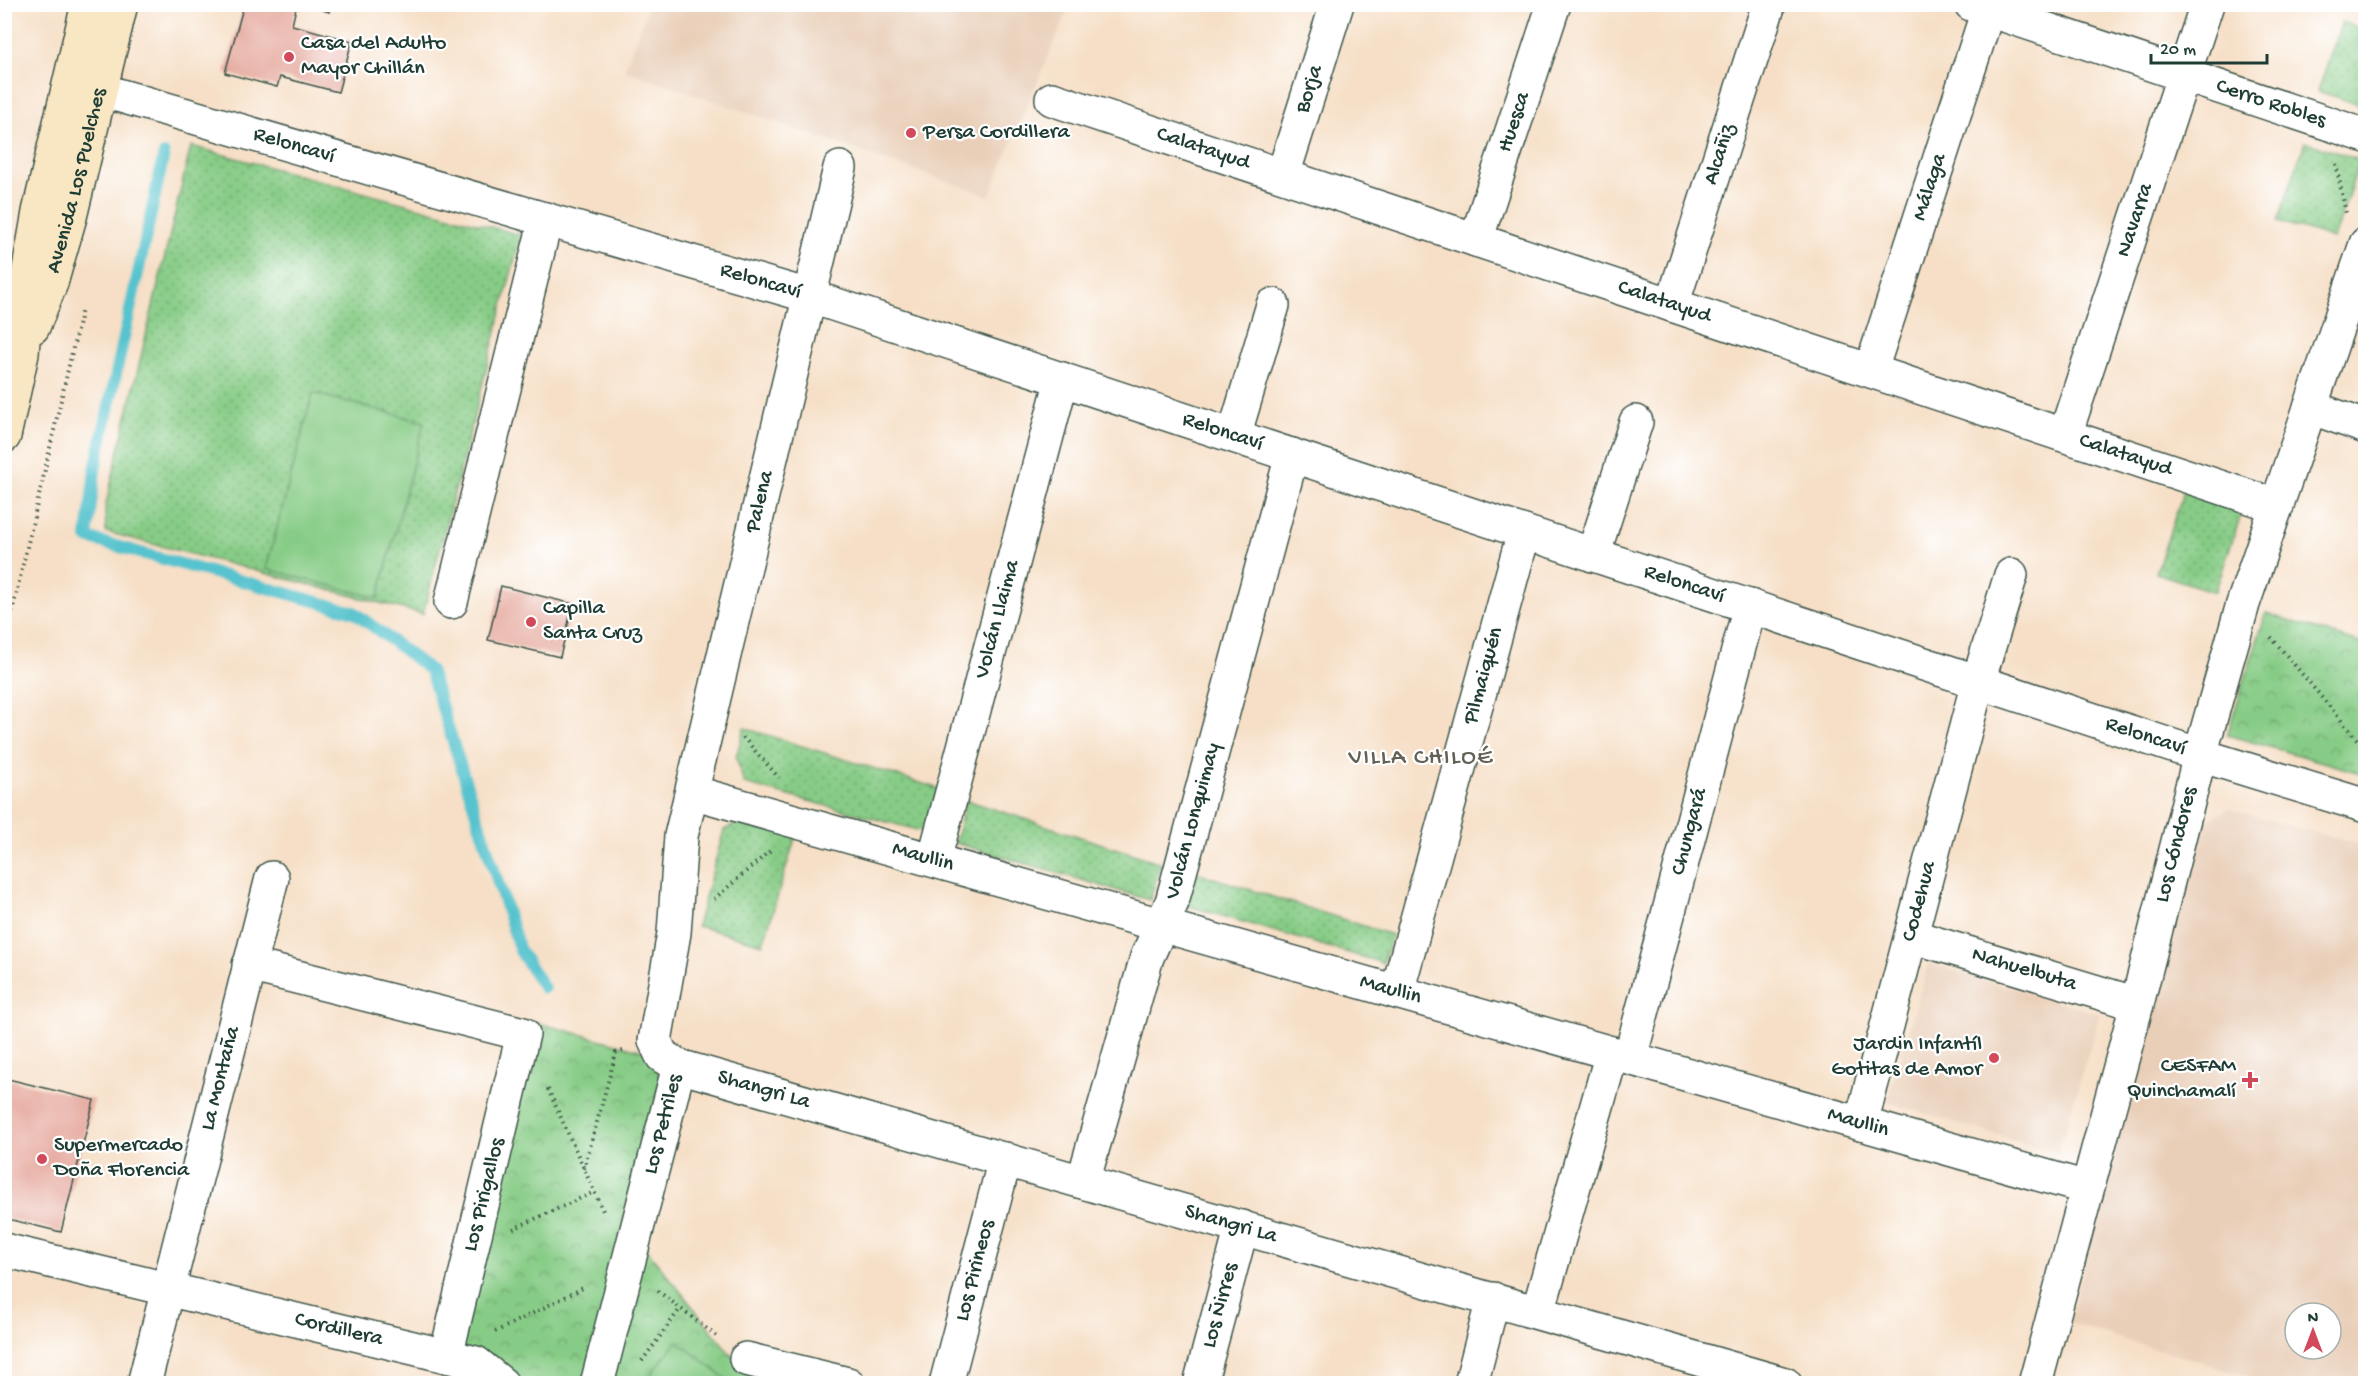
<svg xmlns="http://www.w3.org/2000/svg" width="2370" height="1388" viewBox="0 0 2370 1388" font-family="'Gochi Hand',sans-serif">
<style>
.built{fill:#e9cfb8;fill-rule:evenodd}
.grass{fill:url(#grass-dots);stroke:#53845d;stroke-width:1.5}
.park{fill:url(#park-crowns);stroke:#53845d;stroke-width:1.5}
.garden{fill:#87cc86;stroke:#53845d;stroke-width:1.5}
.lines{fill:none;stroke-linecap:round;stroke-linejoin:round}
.stream{stroke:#56c3ce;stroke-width:12}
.building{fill:#e4a498}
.minor-casing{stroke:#3f554a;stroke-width:36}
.tertiary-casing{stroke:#3f554a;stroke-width:36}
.secondary-casing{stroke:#3f554a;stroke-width:36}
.path{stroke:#3f554a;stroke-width:4;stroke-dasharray:1.5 4.5;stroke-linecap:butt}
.minor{stroke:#fff;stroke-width:33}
.tertiary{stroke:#fff;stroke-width:33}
.secondary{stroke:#f9e7c3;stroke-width:33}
.poi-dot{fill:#d1495b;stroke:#fff;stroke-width:2}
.labels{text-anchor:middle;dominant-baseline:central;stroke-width:4.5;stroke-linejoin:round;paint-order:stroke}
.poi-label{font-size:22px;fill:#1f3d34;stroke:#fff;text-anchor:start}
.street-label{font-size:22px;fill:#1f3d34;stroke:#fff}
.neighbourhood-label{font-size:24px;letter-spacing:1.5px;fill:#646157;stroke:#fff}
</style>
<defs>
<pattern id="grass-dots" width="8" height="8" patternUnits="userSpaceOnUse" patternTransform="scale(1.5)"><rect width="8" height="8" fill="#87cc86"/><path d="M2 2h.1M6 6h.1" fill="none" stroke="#6ea76e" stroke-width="1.8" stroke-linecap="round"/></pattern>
<pattern id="park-crowns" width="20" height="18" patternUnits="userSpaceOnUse" patternTransform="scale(1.5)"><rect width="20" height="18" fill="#87cc86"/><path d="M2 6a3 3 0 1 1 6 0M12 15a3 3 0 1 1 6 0" fill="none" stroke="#6ea76e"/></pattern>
</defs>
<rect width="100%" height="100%" fill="#fff"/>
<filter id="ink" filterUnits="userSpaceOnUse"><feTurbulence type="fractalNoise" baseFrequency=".0167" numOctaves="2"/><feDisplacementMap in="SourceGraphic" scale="12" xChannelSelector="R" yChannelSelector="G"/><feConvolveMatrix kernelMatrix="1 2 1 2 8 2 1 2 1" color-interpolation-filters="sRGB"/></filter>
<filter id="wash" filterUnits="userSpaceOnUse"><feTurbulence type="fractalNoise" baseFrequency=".008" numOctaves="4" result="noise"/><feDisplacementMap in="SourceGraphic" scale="24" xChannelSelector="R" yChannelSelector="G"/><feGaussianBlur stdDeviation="1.35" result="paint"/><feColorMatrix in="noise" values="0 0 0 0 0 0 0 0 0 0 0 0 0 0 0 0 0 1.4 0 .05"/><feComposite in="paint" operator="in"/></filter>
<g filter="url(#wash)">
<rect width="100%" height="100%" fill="#f6dfc6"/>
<path class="built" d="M 649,5 L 649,4 L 1070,5 L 989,196 L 624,70 Z
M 2228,809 L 2365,846 L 2365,1383 L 2271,1383 L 2069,1323 L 2204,823 ZM 2295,1313 L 2331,1313 L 2331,1349 L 2295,1349 Z
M 1929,963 L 2100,1014 L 2058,1153 L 1887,1102 Z"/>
<path class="grass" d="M 2342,22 L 2365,31 L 2365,107 L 2318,91 Z
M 2305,142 L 2360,160 L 2334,239 L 2278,221 Z
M 191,146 L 521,235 L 423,614 L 106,532 L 105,508 Z
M 2185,487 L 2244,506 L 2215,592 L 2156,573 Z
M 744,728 L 940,789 L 929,833 L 744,784 L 736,757 Z
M 966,800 L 1161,863 L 1150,900 L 955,843 Z
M 746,819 L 797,832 L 763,944 L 697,926 L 724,830 Z
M 1195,872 L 1392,935 L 1383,963 L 1185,905 Z"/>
<path class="park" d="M 2266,613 L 2365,645 L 2365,774 L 2227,735 Z
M 538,1023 L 647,1052 L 662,1078 L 624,1221 L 740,1366 L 801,1383 L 445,1384 Z"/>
<path class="garden" d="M 313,393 L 424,422 L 378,598 L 266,569 Z
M 677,1341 L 731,1383 L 644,1383 Z"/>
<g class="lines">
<path class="stream" d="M 164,154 L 95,470 L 87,538 L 354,612 L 430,670 L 520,951 L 544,988"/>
</g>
<g id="blocks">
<path class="building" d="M 244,4 L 297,4 L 292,25 L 352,41 L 338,92 L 280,77 L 277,87 L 225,73 Z
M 305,4 L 330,4 L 329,12 Z
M 501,586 L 573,604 L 560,657 L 488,640 Z
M 4,1078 L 94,1100 L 61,1232 L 4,1218 Z"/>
</g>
</g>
<g filter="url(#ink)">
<use href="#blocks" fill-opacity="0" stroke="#3f554a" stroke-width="1.5"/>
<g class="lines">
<g class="minor-casing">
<g id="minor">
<path id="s1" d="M 1971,4 L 2366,136"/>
<path id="s2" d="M 1052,99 L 2277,506"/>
<path id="s3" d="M 1283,175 L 1337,4"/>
<path id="s4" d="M 1476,240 L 1554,4"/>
<path d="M 2366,244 L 2243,604 L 2200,755 L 2366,806"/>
<path id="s5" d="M 1672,305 L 1769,4"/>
<path id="s6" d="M 1871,370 L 1990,4"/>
<path d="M 2310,407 L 2366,427"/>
<path id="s7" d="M 2065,435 L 2207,4"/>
<path d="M 1234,436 L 1273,305"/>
<path d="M 1593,555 L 1636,422"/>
<path d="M 451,602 L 546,219"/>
<path id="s8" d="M 692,792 L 2087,1188"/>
<path id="s9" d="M 934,860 L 1062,379"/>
<path id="s10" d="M 1911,936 L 2137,1004"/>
<path d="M 249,965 L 523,1034 L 446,1356"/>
<path id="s11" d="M 1397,992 L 1524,532"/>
<path id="s12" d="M 1630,1058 L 1750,606"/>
<path id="s13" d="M 679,1066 L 1785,1384"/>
<path id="s14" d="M 1861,1124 L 1978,682 L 2011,575"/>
<path id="s15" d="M 1083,1182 L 1147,957 L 1172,902 L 1292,455"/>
<path id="s16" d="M 4,1250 L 476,1363 L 502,1384"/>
<path d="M 1538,1312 L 1612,1053"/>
<path d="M 746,1359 L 848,1384"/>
<path id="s17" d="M 144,1384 L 272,878"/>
<path id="s18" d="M 597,1384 L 679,1066 L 662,1056 L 655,1041 L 674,933 L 681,836 L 840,168"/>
<path id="s19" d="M 946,1384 L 1005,1159"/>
<path id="s20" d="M 1200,1384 L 1242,1227"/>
<path d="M 1471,1384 L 1493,1299"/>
</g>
</g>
<g class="tertiary-casing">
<g id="tertiary">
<path id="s21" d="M 73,82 L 809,296 L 2200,755 L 2137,1004 L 2035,1384"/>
</g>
</g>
<g class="secondary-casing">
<g id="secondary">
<path id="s22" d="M 33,327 L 51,283 L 70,217 L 121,4"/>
<path d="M 4,436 L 22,354 L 28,275 L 39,212 L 88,4"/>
</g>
</g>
<path class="path" d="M 2336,164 L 2346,213
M 2271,637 L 2366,750
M 4,647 L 82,309
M 743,737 L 779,778
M 714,899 L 770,851
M 548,1089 L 603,1211
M 584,1169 L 616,1053 L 623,1051
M 513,1229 L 594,1192
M 658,1291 L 719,1338
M 495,1332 L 585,1287
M 642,1361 L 680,1309"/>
<use href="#minor" class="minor"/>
<use href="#tertiary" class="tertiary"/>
<use href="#secondary" class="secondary"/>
</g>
</g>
<g class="poi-dot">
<circle cx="289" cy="57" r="6"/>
<circle cx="911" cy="133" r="6"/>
<circle cx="531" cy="622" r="6"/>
<circle cx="1994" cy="1058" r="6"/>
<path d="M2247 1071h6v6h6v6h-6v6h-6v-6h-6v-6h6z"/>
<circle cx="42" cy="1159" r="6"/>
</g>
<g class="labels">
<g class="poi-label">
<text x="301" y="44">Casa del Adulto<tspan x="301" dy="25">Mayor Chillán</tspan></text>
<text x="923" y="133">Persa Cordillera</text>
<text x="543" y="609">Capilla<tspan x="543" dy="25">Santa Cruz</tspan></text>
<text x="1982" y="1045" text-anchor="end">Jardin Infantíl<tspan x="1982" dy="25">Gotitas de Amor</tspan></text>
<text x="2236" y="1067" text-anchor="end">CESFAM<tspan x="2236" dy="25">Quinchamalí</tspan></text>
<text x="54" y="1146">Supermercado<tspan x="54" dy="25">Doña Florencia</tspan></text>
</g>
<g class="street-label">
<text stroke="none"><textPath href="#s3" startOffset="90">Borja</textPath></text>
<text stroke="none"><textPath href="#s1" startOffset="316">Cerro Robles</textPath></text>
<text stroke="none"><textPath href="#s4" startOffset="124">Huesca</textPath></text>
<text stroke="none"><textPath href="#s21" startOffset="230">Reloncaví</textPath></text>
<text stroke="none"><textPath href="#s2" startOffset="159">Calatayud</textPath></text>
<text stroke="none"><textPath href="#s5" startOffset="158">Alcañiz</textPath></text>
<text stroke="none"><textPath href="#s22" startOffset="153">Avenida Los Puelches</textPath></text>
<text stroke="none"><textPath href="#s6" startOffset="192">Málaga</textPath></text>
<text stroke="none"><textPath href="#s7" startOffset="226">Navarra</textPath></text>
<text stroke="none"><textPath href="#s21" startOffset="716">Reloncaví</textPath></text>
<text stroke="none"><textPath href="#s2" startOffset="645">Calatayud</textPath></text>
<text stroke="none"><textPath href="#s21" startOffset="1202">Reloncaví</textPath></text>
<text stroke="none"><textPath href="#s2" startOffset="1131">Calatayud</textPath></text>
<text stroke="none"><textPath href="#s18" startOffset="915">Palena</textPath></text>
<text stroke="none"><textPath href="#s21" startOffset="1688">Reloncaví</textPath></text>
<text stroke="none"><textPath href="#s9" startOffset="249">Volcán Llaima</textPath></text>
<text stroke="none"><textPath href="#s11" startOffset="328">Pilmaiquén</textPath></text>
<text stroke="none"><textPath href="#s21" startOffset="2174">Reloncaví</textPath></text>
<text stroke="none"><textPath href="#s15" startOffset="378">Volcán Lonquimay</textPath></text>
<text stroke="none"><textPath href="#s12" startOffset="234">Chungará</textPath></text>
<text transform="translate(2177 845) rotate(-76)">Los Cóndores</text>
<text stroke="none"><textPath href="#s8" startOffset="240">Maullin</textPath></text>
<text stroke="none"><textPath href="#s14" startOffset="230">Codehua</textPath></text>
<text stroke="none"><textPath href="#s10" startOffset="118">Nahuelbuta</textPath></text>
<text stroke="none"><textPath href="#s8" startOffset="726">Maullin</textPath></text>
<text stroke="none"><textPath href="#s17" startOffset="315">La Montaña</textPath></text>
<text stroke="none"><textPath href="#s13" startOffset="88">Shangri La</textPath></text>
<text stroke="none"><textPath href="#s8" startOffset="1212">Maullin</textPath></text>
<text stroke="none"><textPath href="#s18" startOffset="268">Los Petriles</textPath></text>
<text transform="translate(485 1195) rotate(-76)">Los Pirigallos</text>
<text stroke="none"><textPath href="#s13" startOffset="574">Shangri La</textPath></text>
<text stroke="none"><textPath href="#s19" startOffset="117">Los Pirineos</textPath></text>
<text stroke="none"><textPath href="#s20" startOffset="81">Los Ñirres</textPath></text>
<text stroke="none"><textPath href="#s16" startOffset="344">Cordillera</textPath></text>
</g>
<g class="neighbourhood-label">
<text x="1421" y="758">VILLA CHILOÉ</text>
</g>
</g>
<rect width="2370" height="1388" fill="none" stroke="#fff" stroke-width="24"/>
<g transform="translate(2313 1331)"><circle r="28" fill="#ffffff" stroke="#a5b1ae" stroke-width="1.5"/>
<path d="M0-4.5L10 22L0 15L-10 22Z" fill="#d1495b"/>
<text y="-9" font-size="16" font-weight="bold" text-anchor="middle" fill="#1f3d34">N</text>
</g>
<path d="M2151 54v9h116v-9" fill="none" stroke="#1f3d34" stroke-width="3"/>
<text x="2160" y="54" font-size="18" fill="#1f3d34" stroke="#ffffff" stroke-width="4.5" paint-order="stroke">20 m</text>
</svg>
